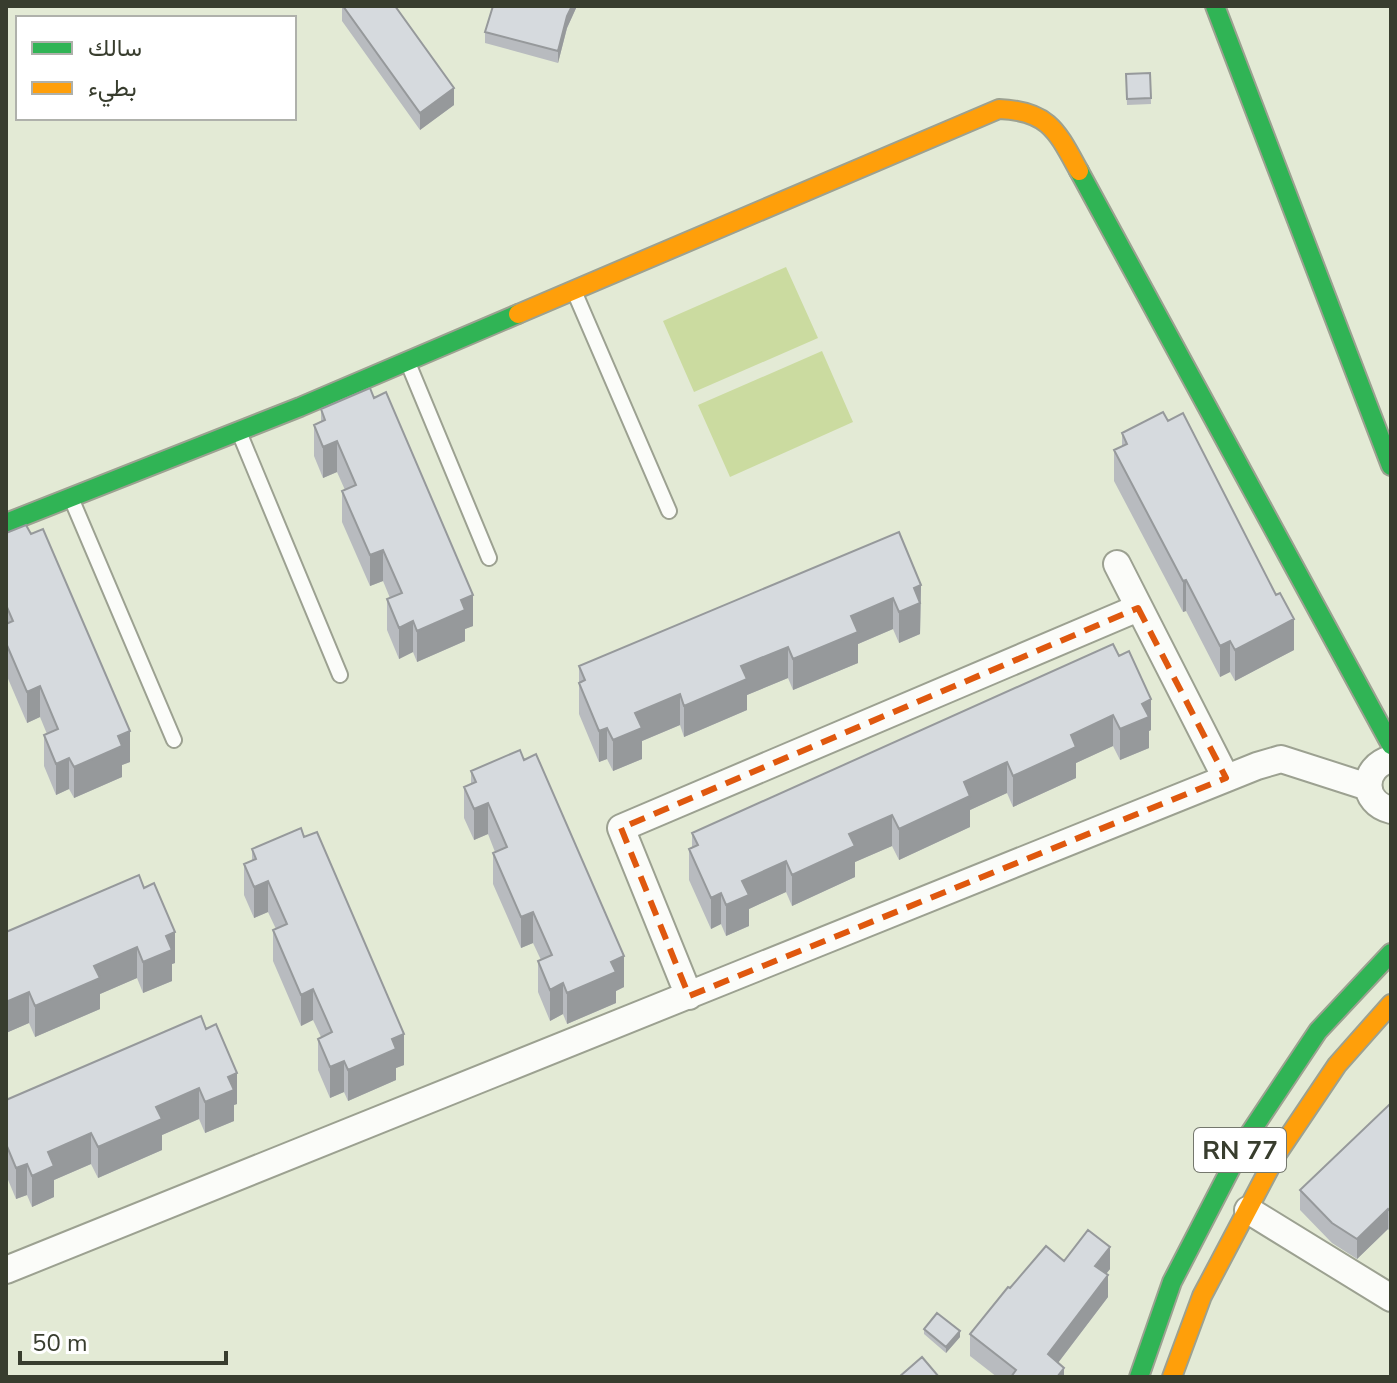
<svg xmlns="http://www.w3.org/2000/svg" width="1397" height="1383" viewBox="0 0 1397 1383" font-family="'Nunito Sans',Vazirmatn,sans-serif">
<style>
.green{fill:#cbdba0}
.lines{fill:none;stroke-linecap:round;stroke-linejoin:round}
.lane-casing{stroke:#9ca191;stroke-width:18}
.street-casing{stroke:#9ca191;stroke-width:30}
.fast-casing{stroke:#9ca191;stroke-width:22}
.slow-casing{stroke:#9ca191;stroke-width:22}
.lane{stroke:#fbfcf9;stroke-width:14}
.street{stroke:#fbfcf9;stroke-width:26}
.fast{stroke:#30b455;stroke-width:18}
.slow{stroke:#ff9f0a;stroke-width:18}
.wall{fill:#b8bbbf}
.shaded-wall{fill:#96999b}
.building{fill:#d6dade;stroke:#96999b;stroke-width:2}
.marked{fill:none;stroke:#df580e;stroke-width:6;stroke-dasharray:16 10;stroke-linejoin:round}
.labels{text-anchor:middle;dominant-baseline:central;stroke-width:8;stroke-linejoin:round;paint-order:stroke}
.shield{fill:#fff;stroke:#74776d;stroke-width:2}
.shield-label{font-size:26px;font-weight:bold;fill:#383d2e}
</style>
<rect width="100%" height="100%" fill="#e3ead5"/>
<path class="green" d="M 786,267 L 818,338 L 694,392 L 663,321 Z
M 822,351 L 853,422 L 730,477 L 698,405 Z"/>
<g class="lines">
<g class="lane-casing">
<path id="lane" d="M 574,291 L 669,511
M 408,363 L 489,558
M 239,432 L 340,675
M 71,498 L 174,740"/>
</g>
<g class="street-casing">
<path id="street" d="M 1117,564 L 1226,778
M 1391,759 C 1361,767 1361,803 1391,810
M 689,996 L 621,828 L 1138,608
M 1248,1210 L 1391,1298
M 6,1270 L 1257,766 L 1281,759 L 1368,787"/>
</g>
<g class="fast-casing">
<path id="fast" d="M 1215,6 L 1391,466
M 1079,171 L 1391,745
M 6,523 L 300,407 L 518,314
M 1139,1377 L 1172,1282 L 1246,1139 L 1318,1031 L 1391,953"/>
</g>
<g class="slow-casing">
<path id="slow" d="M 518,314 L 999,109 C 1049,111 1057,131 1079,171
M 1172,1377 L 1202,1296 L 1277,1154 L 1337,1065 L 1391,1004"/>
</g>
<use href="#lane" class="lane"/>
<use href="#street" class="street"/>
<use href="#fast" class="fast"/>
<use href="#slow" class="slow"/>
</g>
<path class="wall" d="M 342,6 L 395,6 L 454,105 L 420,130 L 342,21 Z
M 493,6 L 577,6 L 567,28 L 558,63 L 485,43 L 485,32 Z
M 1150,73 L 1151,104 L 1127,105 L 1126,74 Z
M 321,409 L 473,626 L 465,629 L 465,641 L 417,662 L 413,652 L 399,659 L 387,630 L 387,599 L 390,598 L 383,581 L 370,586 L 342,522 L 342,491 L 345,490 L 337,472 L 323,478 L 314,456 L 314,425 L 321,421 Z
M 1122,433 L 1294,650 L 1235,681 L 1230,672 L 1220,677 L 1186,611 L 1183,612 L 1114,481 L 1114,450 L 1122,446 Z
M 6,533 L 130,762 L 122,765 L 122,777 L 74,798 L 69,789 L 56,795 L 44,766 L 44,735 L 47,734 L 40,717 L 27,723 L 6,674 Z
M 921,585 L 920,634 L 899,643 L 893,629 L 858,644 L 858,663 L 793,690 L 788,678 L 747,695 L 747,710 L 684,737 L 680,725 L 642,741 L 642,759 L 613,771 L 607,759 L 599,762 L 579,714 L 579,666 Z
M 1113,644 L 1151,730 L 1149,731 L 1149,748 L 1120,760 L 1113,746 L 1076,763 L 1076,778 L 1013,807 L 1007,793 L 970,810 L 970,827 L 927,847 L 899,860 L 892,846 L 855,862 L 855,877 L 792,906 L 786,892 L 749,909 L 749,926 L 726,936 L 721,924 L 711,929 L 689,880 L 689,849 L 692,848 L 692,833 Z
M 471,771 L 624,987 L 616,991 L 616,1003 L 567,1024 L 563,1014 L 550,1021 L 538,992 L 538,961 L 541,960 L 533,943 L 521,948 L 493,884 L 493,853 L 495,852 L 488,834 L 474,840 L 464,818 L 464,787 L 471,783 Z
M 252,849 L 404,1065 L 396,1068 L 396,1080 L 348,1101 L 344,1092 L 330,1098 L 318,1070 L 318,1039 L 321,1037 L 313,1020 L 301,1026 L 273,961 L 273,930 L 276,929 L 268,912 L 254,918 L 244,895 L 244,864 L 252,861 Z
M 139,875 L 175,963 L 172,964 L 172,981 L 143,993 L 137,978 L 100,994 L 100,1009 L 35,1037 L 29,1023 L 6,1033 L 6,932 Z
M 201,1016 L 237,1104 L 234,1105 L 234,1121 L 205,1133 L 199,1119 L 162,1135 L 162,1150 L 98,1178 L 91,1164 L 54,1180 L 54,1197 L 32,1207 L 27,1195 L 16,1199 L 6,1175 L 6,1100 Z
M 1391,1103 L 1391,1232 L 1388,1229 L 1357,1259 L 1332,1243 L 1300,1210 L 1300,1190 Z
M 1064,1261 L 1110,1269 L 1106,1274 L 1108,1297 L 1058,1363 L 1064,1377 L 997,1377 L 970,1356 L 970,1334 Z
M 924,1329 L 960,1337 L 946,1353 L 924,1334 Z"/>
<path class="shaded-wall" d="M 572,6 L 577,6 L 567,28 L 558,63 L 558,51 L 567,16 Z
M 454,88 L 454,105 L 420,130 L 420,113 Z
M 337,441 L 337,472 L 323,478 L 323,447 Z
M 383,550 L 383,581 L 370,586 L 370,555 Z
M 1186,580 L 1186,611 L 1183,612 L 1183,581 Z
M 921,585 L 920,634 L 899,643 L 899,612 L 914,588 Z
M 473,595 L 473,626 L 465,629 L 465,641 L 417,662 L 417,631 L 461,600 Z
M 893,598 L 893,629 L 858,644 L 858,663 L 793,690 L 793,659 L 851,616 Z
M 1294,619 L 1294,650 L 1235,681 L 1235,650 Z
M 413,621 L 413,652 L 399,659 L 399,628 Z
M 1230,641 L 1230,672 L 1220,677 L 1220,646 Z
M 788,647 L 788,678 L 747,695 L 747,710 L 684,737 L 684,706 L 741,666 Z
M 40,686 L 40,717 L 27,723 L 27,692 Z
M 680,694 L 680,725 L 642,741 L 642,759 L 613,771 L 613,740 L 635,713 Z
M 1151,699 L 1151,730 L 1149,731 L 1149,748 L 1120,760 L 1120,729 L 1142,704 Z
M 1113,715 L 1113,746 L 1076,763 L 1076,778 L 1013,807 L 1013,776 L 1071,735 Z
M 607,728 L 607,759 L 599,762 L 599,731 Z
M 130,731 L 130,762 L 122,765 L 122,777 L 74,798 L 74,767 L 118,736 Z
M 69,758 L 69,789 L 56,795 L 56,764 Z
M 1007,762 L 1007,793 L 970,810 L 970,827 L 899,860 L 899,829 L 964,782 Z
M 488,803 L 488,834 L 474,840 L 474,809 Z
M 892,815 L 892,846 L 855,862 L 855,877 L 792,906 L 792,875 L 849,834 Z
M 786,861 L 786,892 L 749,909 L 749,926 L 726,936 L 726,905 L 742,881 Z
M 268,881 L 268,912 L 254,918 L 254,887 Z
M 721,893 L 721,924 L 711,929 L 711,898 Z
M 533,912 L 533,943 L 521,948 L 521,917 Z
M 175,932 L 175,963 L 172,964 L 172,981 L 143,993 L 143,962 L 166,936 Z
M 137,947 L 137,978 L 100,994 L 100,1009 L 35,1037 L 35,1006 L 94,966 Z
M 624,956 L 624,987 L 616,991 L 616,1003 L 567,1024 L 567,993 L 611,962 Z
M 563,983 L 563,1014 L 550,1021 L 550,990 Z
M 313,989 L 313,1020 L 301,1026 L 301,995 Z
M 29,992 L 29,1023 L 6,1033 L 6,1002 Z
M 404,1034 L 404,1065 L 396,1068 L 396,1080 L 348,1101 L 348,1070 L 392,1039 Z
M 344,1061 L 344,1092 L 330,1098 L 330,1067 Z
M 237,1073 L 237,1104 L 234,1105 L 234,1121 L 205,1133 L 205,1102 L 228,1077 Z
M 199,1088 L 199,1119 L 162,1135 L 162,1150 L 98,1178 L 98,1147 L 156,1107 Z
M 91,1133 L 91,1164 L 54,1180 L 54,1197 L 32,1207 L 32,1176 L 48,1152 Z
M 27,1164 L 27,1195 L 16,1199 L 16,1168 Z
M 1388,1209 L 1388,1229 L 1357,1259 L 1357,1239 Z
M 1110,1247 L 1110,1269 L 1095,1288 L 1095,1266 Z
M 1108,1275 L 1108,1297 L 1048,1376 L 1048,1354 Z
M 960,1331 L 960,1337 L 946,1353 L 946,1347 Z
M 1064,1368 L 1064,1377 L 1057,1377 Z"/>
<path class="building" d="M 343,6 L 395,6 L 454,88 L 420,113 Z
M 493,6 L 572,6 L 567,16 L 558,51 L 485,32 Z
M 1150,73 L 1151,98 L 1127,99 L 1126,74 Z
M 370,388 L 374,398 L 386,392 L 473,595 L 461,600 L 465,610 L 417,631 L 413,621 L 399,628 L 387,599 L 402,593 L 383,550 L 370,555 L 342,491 L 356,485 L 337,441 L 323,447 L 314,425 L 325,420 L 321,409 Z
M 1163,412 L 1168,421 L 1183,413 L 1276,595 L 1280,593 L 1294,619 L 1235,650 L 1230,641 L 1220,646 L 1186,580 L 1183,581 L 1114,450 L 1127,444 L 1122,433 Z
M 26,525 L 31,534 L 43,529 L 130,731 L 118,736 L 122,746 L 74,767 L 69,758 L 56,764 L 44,735 L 58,729 L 40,686 L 27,692 L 6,643 L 6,624 L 13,621 L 6,605 L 6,533 Z
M 899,532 L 921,585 L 914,588 L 920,603 L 899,612 L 893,598 L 851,616 L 858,632 L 793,659 L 788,647 L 741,666 L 747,679 L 684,706 L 680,694 L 635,713 L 642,728 L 613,740 L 607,728 L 599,731 L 579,683 L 585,680 L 579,666 Z
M 1113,644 L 1119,656 L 1129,651 L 1151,699 L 1142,704 L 1149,717 L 1120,729 L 1113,715 L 1071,735 L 1076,747 L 1013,776 L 1007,762 L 964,782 L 970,796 L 927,816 L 899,829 L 892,815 L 849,834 L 855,846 L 792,875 L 786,861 L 742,881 L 749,895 L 726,905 L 721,893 L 711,898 L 689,849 L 698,845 L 692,833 Z
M 520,750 L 524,760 L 536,754 L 624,956 L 611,962 L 616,972 L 567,993 L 563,983 L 550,990 L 538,961 L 552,955 L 533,912 L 521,917 L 493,853 L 507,847 L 488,803 L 474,809 L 464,787 L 476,782 L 471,771 Z
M 301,828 L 304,837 L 317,832 L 404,1034 L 392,1039 L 396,1049 L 348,1070 L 344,1061 L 330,1067 L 318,1039 L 332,1032 L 313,989 L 301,995 L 273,930 L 287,924 L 268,881 L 254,887 L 244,864 L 256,859 L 252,849 Z
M 139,875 L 144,888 L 154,883 L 175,932 L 166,936 L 172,950 L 143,962 L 137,947 L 94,966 L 100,978 L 35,1006 L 29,992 L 6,1002 L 6,932 Z
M 201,1016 L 206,1029 L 216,1024 L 237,1073 L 228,1077 L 234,1090 L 205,1102 L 199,1088 L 156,1107 L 162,1119 L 98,1147 L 91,1133 L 48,1152 L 54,1166 L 32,1176 L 27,1164 L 16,1168 L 6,1144 L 6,1100 Z
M 1391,1103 L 1391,1212 L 1388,1209 L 1357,1239 L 1332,1223 L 1300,1190 Z
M 1088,1230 L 1110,1247 L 1095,1266 L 1108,1275 L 1048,1354 L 1064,1368 L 1057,1377 L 1011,1377 L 1016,1370 L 970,1334 L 1008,1287 L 1010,1288 L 1046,1246 L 1064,1261 Z
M 937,1313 L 960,1331 L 946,1347 L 924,1329 Z
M 922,1357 L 939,1377 L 899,1377 Z"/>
<path class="marked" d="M 1138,608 L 1226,778 L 689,996 L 621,828 Z"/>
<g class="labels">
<rect class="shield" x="1194" y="1128" width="92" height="44" rx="6"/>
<g class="shield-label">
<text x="1240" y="1150">RN 77</text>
</g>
</g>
<rect width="1397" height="1383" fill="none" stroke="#383d2e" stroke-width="16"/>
<rect x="16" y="16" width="280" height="104" fill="#ffffff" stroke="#afb1ab" stroke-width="2"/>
<rect x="32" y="42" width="40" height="12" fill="#30b455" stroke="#afb1ab" stroke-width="2"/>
<text x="88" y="56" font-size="24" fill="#383d2e">سالك</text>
<rect x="32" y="82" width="40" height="12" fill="#ff9f0a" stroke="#afb1ab" stroke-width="2"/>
<text x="88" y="96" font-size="24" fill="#383d2e">بطيء</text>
<path d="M20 1351v12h206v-12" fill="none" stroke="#383d2e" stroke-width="4"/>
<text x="32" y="1351" font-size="24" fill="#383d2e" stroke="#ffffff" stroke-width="6" paint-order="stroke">50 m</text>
</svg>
